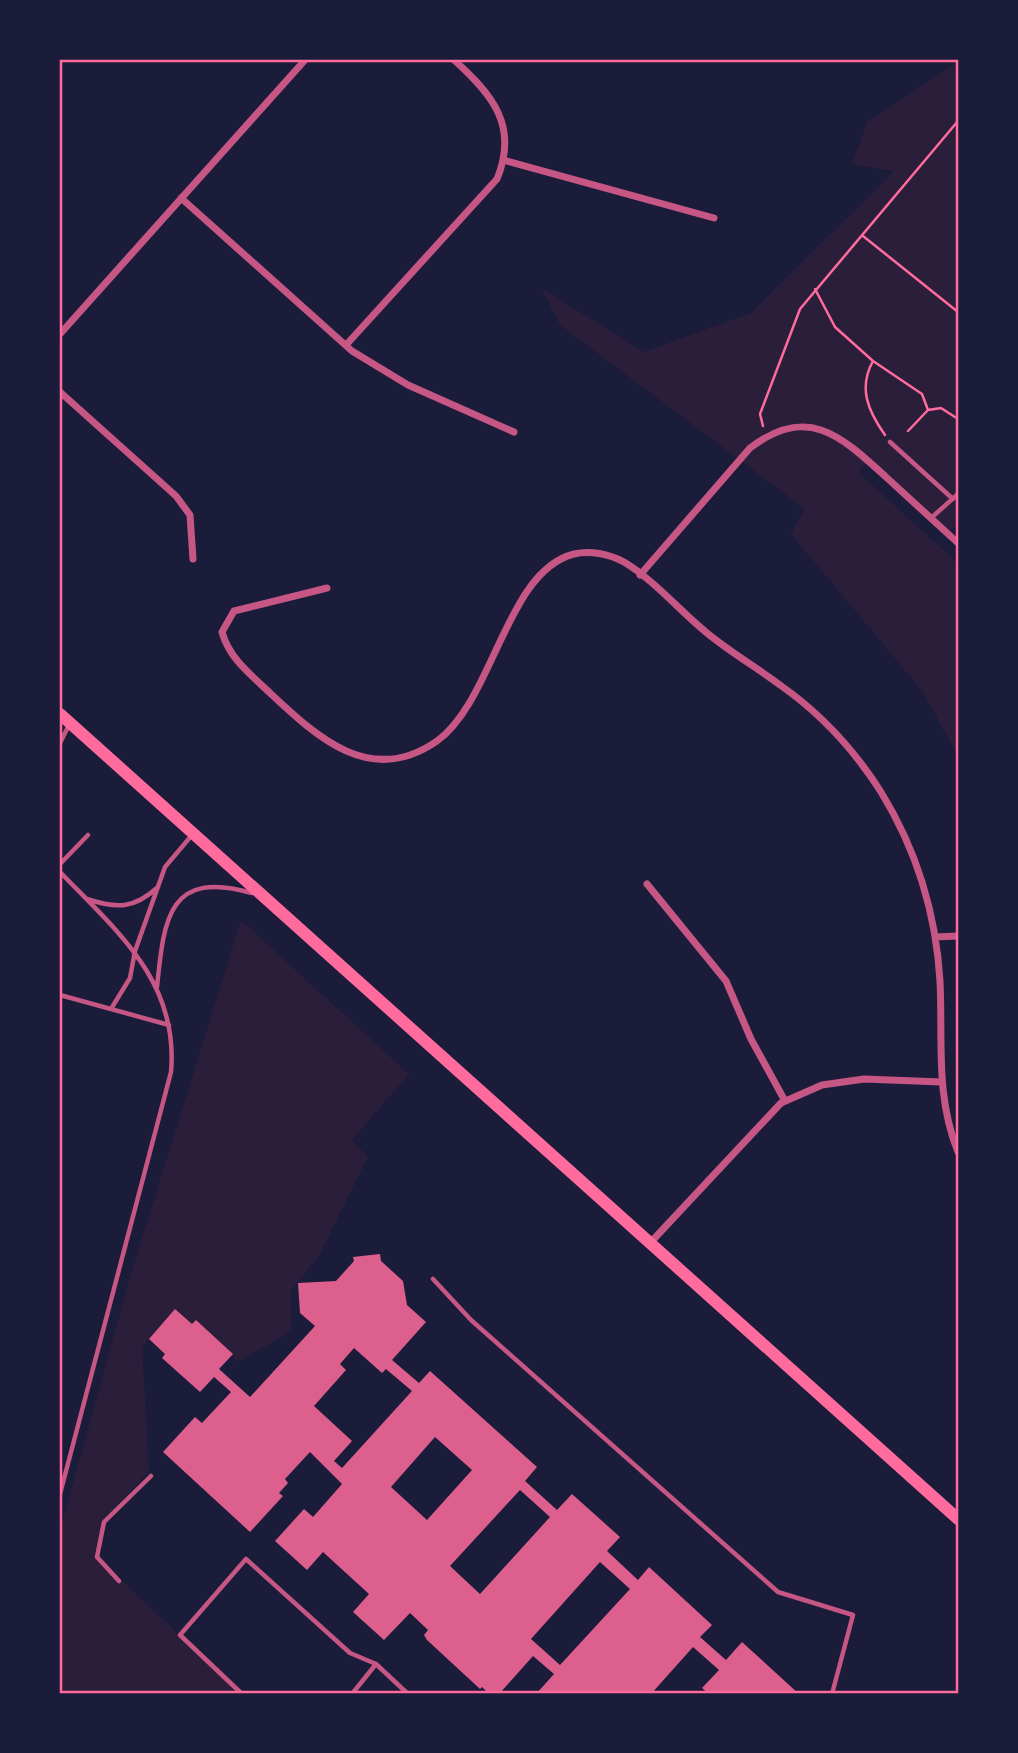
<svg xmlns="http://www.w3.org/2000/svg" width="1018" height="1753" viewBox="0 0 1018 1753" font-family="'Noto Serif',serif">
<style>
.green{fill:#2a1e3b}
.building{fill:#dd5f8e;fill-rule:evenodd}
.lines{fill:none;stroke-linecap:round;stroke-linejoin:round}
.path{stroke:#ff6b9d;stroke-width:2.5}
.service{stroke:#c65784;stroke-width:4.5}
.minor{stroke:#c65784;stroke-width:7}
.secondary{stroke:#ff6b9d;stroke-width:12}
.neatline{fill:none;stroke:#ff6b9d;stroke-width:2.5}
</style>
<rect width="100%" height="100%" fill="#1b1b3a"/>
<path class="green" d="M 958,62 L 958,524 L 948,533 L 868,461 L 858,472 L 958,563 L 958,756 L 923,692 L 791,534 L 805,509 L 560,325 L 541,288 L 644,352 L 751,313 L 894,171 L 852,164 L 867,122 Z
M 241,920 L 409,1074 L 352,1140 L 368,1157 L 320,1254 L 291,1291 L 291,1331 L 238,1362 L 196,1322 L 192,1325 L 176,1312 L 142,1347 L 149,1471 L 104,1522 L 97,1557 L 241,1693 L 60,1694 L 60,1530 L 131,1274 Z"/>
<path class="building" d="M 380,1254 L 381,1261 L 403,1281 L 407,1305 L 426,1322 L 392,1360 L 419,1383 L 430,1371 L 537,1467 L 525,1481 L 557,1510 L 572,1494 L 620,1537 L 607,1551 L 638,1580 L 649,1567 L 712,1625 L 700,1637 L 726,1660 L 742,1642 L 799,1694 L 709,1694 L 702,1688 L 719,1670 L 693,1647 L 651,1694 L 536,1694 L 554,1674 L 533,1656 L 499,1694 L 489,1694 L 482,1687 L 480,1689 L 427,1640 L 424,1635 L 428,1630 L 410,1613 L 384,1640 L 353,1612 L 369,1594 L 323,1552 L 307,1570 L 275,1541 L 304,1509 L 313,1517 L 342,1484 L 310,1452 L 285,1479 L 288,1483 L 279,1493 L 283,1496 L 250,1532 L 163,1452 L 195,1417 L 202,1423 L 231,1392 L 214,1377 L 200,1392 L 162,1358 L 165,1354 L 149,1339 L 175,1309 L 192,1324 L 196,1320 L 233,1354 L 219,1369 L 250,1397 L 315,1326 L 300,1313 L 298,1283 L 336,1281 L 354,1261 L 353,1257 ZM 354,1348 L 382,1373 L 386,1369 L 412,1391 L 342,1468 L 334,1461 L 352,1441 L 314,1406 L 346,1370 L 340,1364 ZM 435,1437 L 472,1470 L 427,1520 L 391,1487 ZM 520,1490 L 550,1517 L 480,1594 L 450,1566 ZM 600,1562 L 630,1589 L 560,1665 L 531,1639 Z"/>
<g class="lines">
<path class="path" d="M 863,236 L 958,312
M 815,289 L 835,327 L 873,361 L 922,394 L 928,410 L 908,431
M 873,361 C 858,388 868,411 885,435
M 928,410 L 941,408 L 958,419
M 763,426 L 760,414 L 800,309 L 958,121"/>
<path class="service" d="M 890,442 L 953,499
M 931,518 L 958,494
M 60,743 L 69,725
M 60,864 L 88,835
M 60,872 C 117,931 179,982 171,1072 L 60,1494
M 87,899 C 117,909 134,909 158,887
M 157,987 C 164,919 168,869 252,893
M 60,995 L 169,1025
M 111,1009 L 130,978 L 135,951 L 165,867 L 192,835
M 433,1279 L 471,1320 L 778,1592 L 853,1615 L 832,1694
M 119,1581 L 97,1557 L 104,1522 L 151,1476
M 242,1694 L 180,1635 L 246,1559 L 350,1653 L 376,1664
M 352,1694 L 376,1664 L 408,1694"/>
<path class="minor" d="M 503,160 L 714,218
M 181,198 L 352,351 L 408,385 L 514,432
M 60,334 L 305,60
M 346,345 L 497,179 C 519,126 492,94 454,60
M 60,392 L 176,496 L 190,515 L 193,559
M 640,575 L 750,448 C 808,404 841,436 886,477 C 910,499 934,521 958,543
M 327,588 L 234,611 L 222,632 C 229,658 250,674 269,692 C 316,736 370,788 437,741 C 494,700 506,571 574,554 C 590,550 609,554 624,562 C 654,580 680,611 707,633 C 730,652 756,667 780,685 C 820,713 855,751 881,792 C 916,849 936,914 940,981 C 943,1040 935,1095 958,1152
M 647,884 L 726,981 L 751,1039 L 785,1101
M 935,937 L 958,936
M 651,1242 L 781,1103 L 822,1085 L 864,1079 L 941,1082"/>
<path class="secondary" d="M 60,714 L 958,1519"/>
</g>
<rect width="1018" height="1753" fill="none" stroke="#1b1b3a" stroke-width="122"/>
<rect x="61" y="61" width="896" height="1631" class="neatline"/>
</svg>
